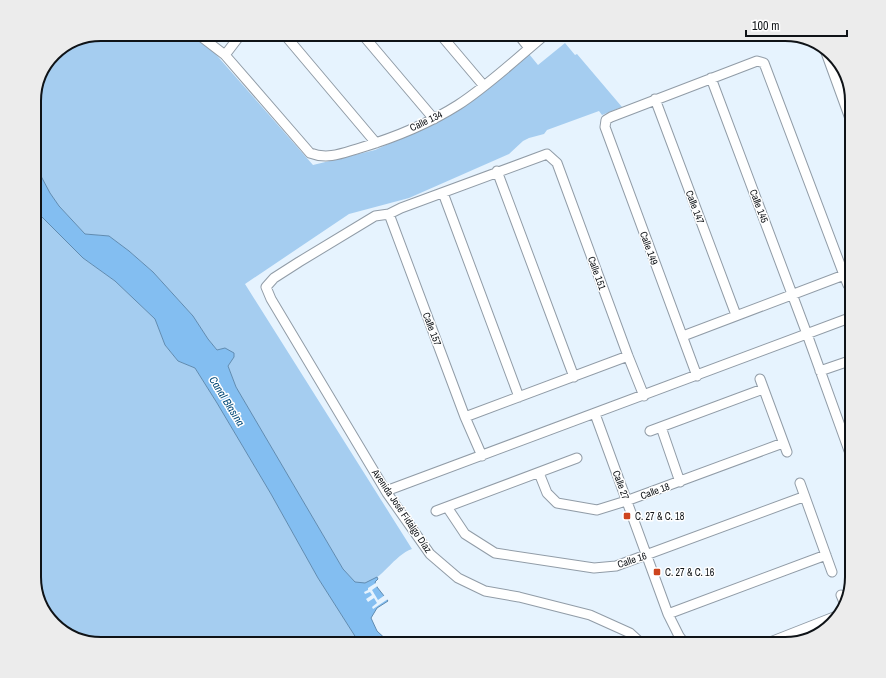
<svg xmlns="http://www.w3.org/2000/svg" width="886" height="678" viewBox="0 0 886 678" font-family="'Archivo Narrow',sans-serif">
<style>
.green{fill:#a5cdf0}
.water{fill:#83bef1;stroke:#608bb0}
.pier{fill:#e6f3fe}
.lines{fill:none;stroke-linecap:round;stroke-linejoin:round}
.minor-casing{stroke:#919ca7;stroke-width:11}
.minor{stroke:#fff;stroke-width:9}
.poi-dot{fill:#cd441e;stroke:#fff;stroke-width:1.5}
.labels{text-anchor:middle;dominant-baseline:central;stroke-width:3;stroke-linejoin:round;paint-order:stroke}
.street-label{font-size:10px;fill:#0f1317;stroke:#fff}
.poi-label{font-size:10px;fill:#0f1317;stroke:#fff;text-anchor:start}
.water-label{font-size:11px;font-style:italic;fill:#004877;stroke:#fff}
.rim{fill:none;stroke:#0f1317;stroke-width:2}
</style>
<rect width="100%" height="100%" fill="#e6f3fe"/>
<path class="green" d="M 101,34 L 198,34 L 313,165 L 375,150 L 435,123 L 458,111 L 478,97 L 529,54 L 538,65 L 565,43 L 575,55 L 577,54 L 622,107 L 602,115 L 599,111 L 547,130 L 544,134 L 529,138 L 523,141 L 509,154 L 409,198 L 349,214 L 245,284 L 412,549 C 394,555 381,581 365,583 C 362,584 358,583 355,582 L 343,569 L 236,387 L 228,366 L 234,357 L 225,348 L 217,350 L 208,339 L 193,316 L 153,272 L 129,251 L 109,236 L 85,234 L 59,206 L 50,193 L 34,163 L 34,96 L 57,51 Z
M 670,34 L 729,34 C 709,40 690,41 670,34 Z
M 34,209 L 83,258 L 115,281 L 155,319 L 165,345 L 178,361 L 195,368 L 217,403 L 271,494 L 318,578 L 360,644 L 100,644 L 60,630 L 41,607 L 34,582 Z"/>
<path class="water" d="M 34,163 L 50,193 L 59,206 L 85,234 L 109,236 L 129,251 L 153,272 L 193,316 L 208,339 L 217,350 L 225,348 L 234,353 L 234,357 L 228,366 L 236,387 L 343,569 L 355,582 L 365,583 L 377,577 L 378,579 L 375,582 L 377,587 L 388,601 L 377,608 L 371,618 L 377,631 L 391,644 L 360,644 L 318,578 L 271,494 L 217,403 L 195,368 L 178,361 L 165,345 L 155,319 L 115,281 L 83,258 L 34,209 Z"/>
<path class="pier" d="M 379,581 L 378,583 L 379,585 L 372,590 L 378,600 L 385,595 L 388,599 L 373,609 L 372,607 L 377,603 L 374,598 L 368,602 L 366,599 L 372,595 L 370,592 L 365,594 L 364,592 L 368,590 L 368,588 Z"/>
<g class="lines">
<g class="minor-casing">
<path id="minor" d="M 284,34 L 376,143
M 362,34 L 434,119
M 440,34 L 484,86
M 518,34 L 529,48
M 199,35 L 225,55 L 310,153 C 328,160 343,153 360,148 C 393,138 428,124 458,105 C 489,85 517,58 546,34
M 824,47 L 852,124
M 225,55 L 241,34
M 711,78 L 807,334 L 852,459
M 655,99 L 736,315
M 497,171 L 574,377
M 443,193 L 519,397
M 389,214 L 465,417 L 482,456
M 683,336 L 844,275
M 820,371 L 852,360
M 697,376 L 605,127 L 606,120 L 611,117 L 757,61 L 764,63 L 844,275 L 848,285
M 760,379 L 787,452
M 595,414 L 668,614 L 679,636 L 685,644
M 465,417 L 628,356
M 661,427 L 680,482
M 650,431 L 763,389
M 539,473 L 547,493 L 557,503 L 597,510 L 626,501 L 783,443
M 800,483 L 832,572
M 386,491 L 852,317
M 447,507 L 465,534 L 495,553 L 594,568 L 616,566 L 803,497
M 436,511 L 577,458
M 841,595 L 844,602
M 668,614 L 826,555
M 642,644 L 630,633 L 590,615 L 519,597 L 485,591 L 458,578 L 430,554 L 387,493 L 271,299 L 266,287 L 274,278 L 299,262 L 375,216 L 389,214 L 401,208 L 547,154 L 557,163 L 628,356 L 644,396
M 765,644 L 839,615"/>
</g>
<use href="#minor" class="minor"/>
</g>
<g class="poi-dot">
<rect x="623" y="512" width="8" height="8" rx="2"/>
<rect x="653" y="568" width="8" height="8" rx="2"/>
</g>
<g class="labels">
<g class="street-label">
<text transform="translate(426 121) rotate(-25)">Calle 134</text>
<text transform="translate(759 206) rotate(69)">Calle 145</text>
<text transform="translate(695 207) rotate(69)">Calle 147</text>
<text transform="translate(649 248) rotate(70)">Calle 149</text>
<text transform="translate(597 273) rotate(70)">Calle 151</text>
<text transform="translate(432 329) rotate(69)">Calle 157</text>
<text transform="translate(621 485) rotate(70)">Calle 27</text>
<text transform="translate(655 491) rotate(-20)">Calle 18</text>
<text transform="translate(402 511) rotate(56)">Avenida José Fidalgo Díaz</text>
<text transform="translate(632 560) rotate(-18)">Calle 16</text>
</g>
<g class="poi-label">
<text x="635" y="516">C. 27 &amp; C. 18</text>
<text x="665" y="572">C. 27 &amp; C. 16</text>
</g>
<g class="water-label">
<text transform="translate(227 401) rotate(58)">Canal Blasina</text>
</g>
</g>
<path d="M0 0H886V678H0ZM101 41H785A60 60 0 0 1 845 101V577A60 60 0 0 1 785 637H101A60 60 0 0 1 41 577V101A60 60 0 0 1 101 41Z" fill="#ececec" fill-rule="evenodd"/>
<path class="rim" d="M101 41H785A60 60 0 0 1 845 101V577A60 60 0 0 1 785 637H101A60 60 0 0 1 41 577V101A60 60 0 0 1 101 41Z"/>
<path d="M746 30v6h101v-6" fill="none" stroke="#0f1317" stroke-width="2"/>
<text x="752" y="30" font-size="12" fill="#0f1317" stroke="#ffffff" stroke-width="3" paint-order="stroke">100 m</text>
</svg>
